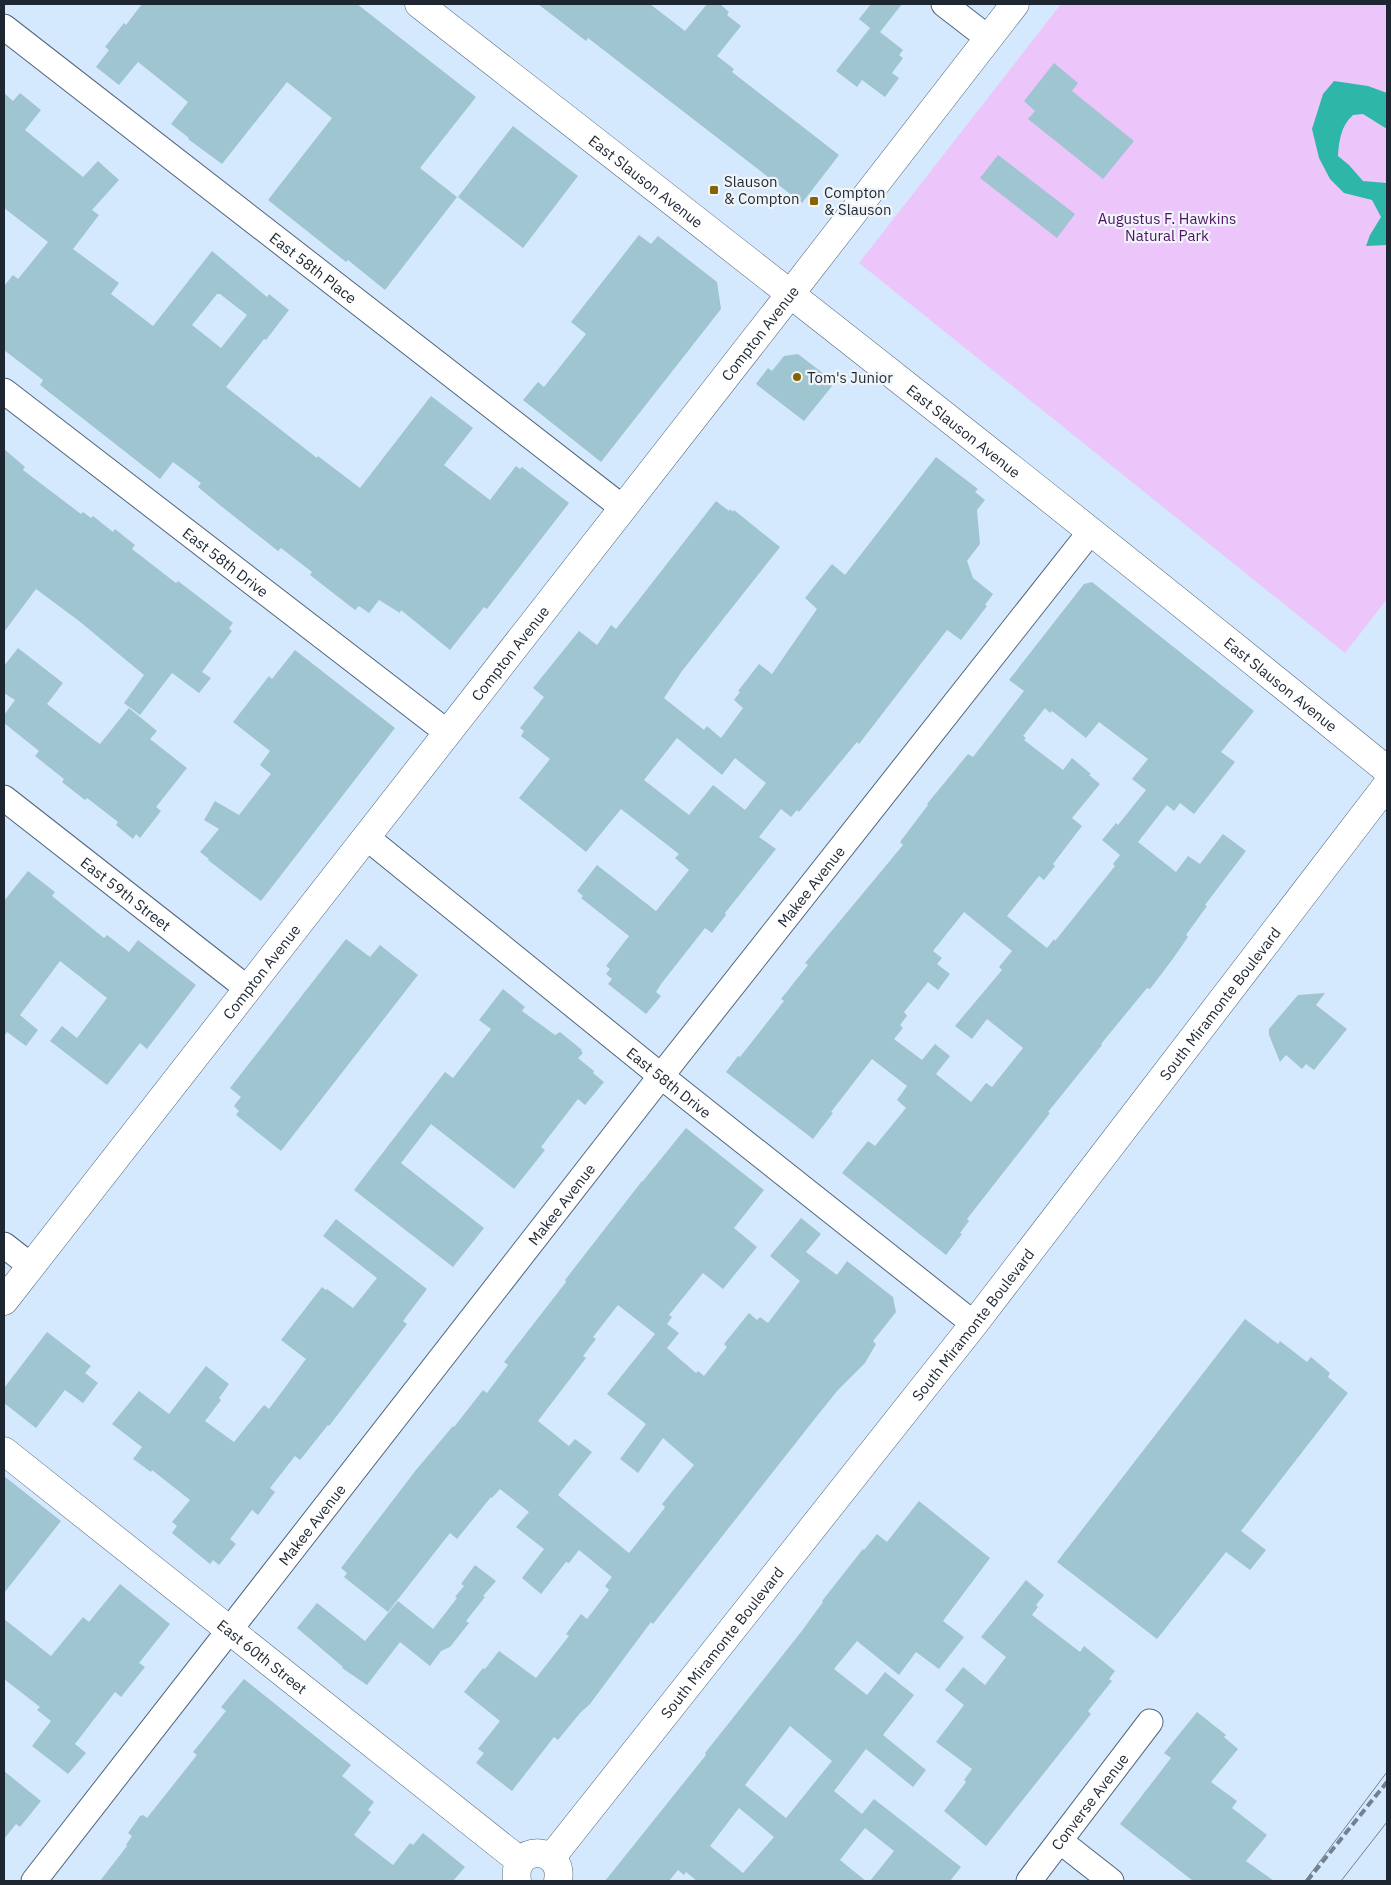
<svg xmlns="http://www.w3.org/2000/svg" width="1391" height="1885" viewBox="0 0 1391 1885" font-family="'IBM Plex Sans',sans-serif">
<style>
.green{fill:#ecc5fb}
.water{fill:#2eb7a8}
.building{fill:#9ec5d0;fill-rule:evenodd}
.lines{fill:none;stroke-linecap:round;stroke-linejoin:round}
.minor-casing{stroke:#51667d;stroke-width:27}
.tertiary-casing{stroke:#51667d;stroke-width:29}
.secondary-casing{stroke:#51667d;stroke-width:29}
.primary-casing{stroke:#51667d;stroke-width:29}
.minor{stroke:#fff;stroke-width:25}
.tertiary{stroke:#fff;stroke-width:28}
.secondary{stroke:#fff;stroke-width:28}
.primary{stroke:#fff;stroke-width:28}
.tram{stroke:#72808f;stroke-width:1}
.rail{stroke:#72808f;stroke-width:4;stroke-dasharray:8 4;stroke-linecap:butt}
.poi-dot{fill:#866300;stroke:#eff4f9;stroke-width:2}
.labels{text-anchor:middle;dominant-baseline:central;stroke-width:4.5;stroke-linejoin:round;paint-order:stroke}
.street-label{font-size:15px;fill:#1e2731;stroke:#eff4f9}
.poi-label{font-size:15px;fill:#1e2731;stroke:#eff4f9;text-anchor:start}
.park-label{font-size:15px;fill:#521067;stroke:#eff4f9}
</style>
<rect width="100%" height="100%" fill="#d5e9fe"/>
<path class="green" d="M 1061,4 L 1387,4 L 1387,599 L 1345,653 L 859,263 Z"/>
<path class="water" d="M 1334,81 L 1368,86 L 1387,93 L 1387,129 L 1363,114 L 1353,115 C 1341,126 1339,140 1338,156 L 1349,165 L 1363,181 L 1387,183 L 1387,245 L 1366,246 L 1370,235 L 1381,217 L 1372,200 L 1344,193 L 1330,179 L 1319,158 L 1312,129 L 1323,94 Z"/>
<path class="building" d="M 142,4 L 357,4 L 476,97 L 420,168 L 457,197 L 385,290 L 348,260 L 346,262 L 268,200 L 332,118 L 287,82 L 222,164 L 188,139 L 189,138 L 171,124 L 188,102 L 138,62 L 119,85 L 96,67 L 109,50 L 105,47 L 124,23 L 126,25 Z
M 538,4 L 650,4 L 685,31 L 707,4 L 720,4 L 729,12 L 727,15 L 741,26 L 717,56 L 734,69 L 732,72 L 839,155 L 802,203 L 588,38 L 586,41 Z
M 871,4 L 902,4 L 880,32 L 903,50 L 899,55 L 903,58 L 892,73 L 899,78 L 885,97 L 862,80 L 857,87 L 836,71 L 870,28 L 859,19 Z
M 1054,63 L 1078,83 L 1072,91 L 1134,141 L 1103,179 L 1028,119 L 1035,111 L 1024,101 Z
M 4,93 L 13,101 L 20,93 L 41,110 L 25,130 L 83,177 L 98,161 L 119,180 L 92,210 L 99,215 L 73,249 L 119,283 L 111,294 L 153,326 L 212,251 L 267,297 L 269,294 L 289,310 L 266,340 L 264,339 L 226,387 L 317,458 L 318,456 L 360,488 L 431,396 L 473,428 L 444,465 L 490,500 L 516,466 L 520,469 L 522,467 L 569,503 L 487,609 L 484,607 L 450,650 L 401,610 L 400,613 L 379,600 L 369,613 L 359,606 L 355,610 L 310,575 L 312,572 L 281,548 L 278,551 L 221,506 L 198,487 L 201,483 L 173,462 L 160,479 L 40,385 L 43,380 L 4,350 L 4,286 L 13,275 L 18,279 L 48,242 L 4,208 ZM 217,294 L 220,294 L 247,315 L 221,348 L 192,325 Z
M 513,126 L 578,176 L 523,248 L 458,197 Z
M 998,155 L 1075,214 L 1057,238 L 980,178 Z
M 639,235 L 651,244 L 658,236 L 717,282 L 721,309 L 601,462 L 523,400 L 538,382 L 544,387 L 586,334 L 571,322 Z
M 798,354 L 833,381 L 831,385 L 832,386 L 804,421 L 756,384 L 768,368 L 772,371 L 784,356 Z
M 4,449 L 25,467 L 23,470 L 81,514 L 83,512 L 91,518 L 93,516 L 113,532 L 115,529 L 135,545 L 132,549 L 176,583 L 178,581 L 233,623 L 229,628 L 232,631 L 202,672 L 211,678 L 199,693 L 172,673 L 140,715 L 124,703 L 144,675 L 79,621 L 36,589 L 4,632 Z
M 936,457 L 978,489 L 975,492 L 985,500 L 977,510 L 980,544 L 967,561 L 973,578 L 993,594 L 985,605 L 987,606 L 961,640 L 947,630 L 859,744 L 857,742 L 799,812 L 797,810 L 791,817 L 781,809 L 759,837 L 776,849 L 725,913 L 726,915 L 712,933 L 705,928 L 661,984 L 656,992 L 661,996 L 646,1014 L 608,984 L 612,979 L 606,974 L 610,969 L 606,966 L 629,936 L 581,898 L 583,896 L 577,891 L 597,865 L 656,911 L 689,870 L 675,858 L 679,854 L 621,809 L 586,852 L 519,798 L 550,759 L 521,736 L 524,731 L 520,728 L 544,697 L 533,688 L 579,631 L 597,645 L 611,625 L 616,629 L 716,501 L 729,511 L 730,509 L 733,512 L 734,510 L 780,547 L 682,671 L 664,698 L 704,730 L 707,726 L 721,738 L 743,708 L 734,700 L 740,692 L 738,691 L 759,664 L 772,674 L 817,609 L 805,598 L 832,564 L 845,575 ZM 677,738 L 722,775 L 735,758 L 766,783 L 745,810 L 713,785 L 689,815 L 644,780 Z
M 1092,582 L 1254,711 L 1221,752 L 1235,762 L 1194,814 L 1180,803 L 1174,811 L 1167,805 L 1138,842 L 1176,872 L 1188,856 L 1200,864 L 1223,834 L 1246,851 L 1205,905 L 1207,906 L 1186,935 L 1188,937 L 1172,960 L 1150,989 L 1147,988 L 1101,1044 L 1102,1045 L 1048,1112 L 1050,1113 L 967,1219 L 969,1221 L 960,1233 L 962,1234 L 946,1255 L 842,1173 L 868,1141 L 875,1146 L 906,1108 L 897,1100 L 907,1086 L 872,1059 L 831,1112 L 833,1113 L 813,1139 L 726,1072 L 738,1056 L 740,1057 L 784,1001 L 781,999 L 808,965 L 805,963 L 903,845 L 900,842 L 928,805 L 927,804 L 968,754 L 973,757 L 1024,691 L 1009,680 L 1084,584 ZM 1045,708 L 1050,713 L 1052,711 L 1086,738 L 1099,722 L 1148,759 L 1132,779 L 1146,790 L 1118,825 L 1116,823 L 1102,840 L 1120,855 L 1113,864 L 1115,866 L 1055,941 L 1054,939 L 1047,948 L 1007,916 L 1039,876 L 1044,880 L 1055,866 L 1053,864 L 1082,826 L 1072,818 L 1100,784 L 1089,775 L 1091,774 L 1072,758 L 1063,770 L 1024,740 L 1026,738 L 1023,736 ZM 964,912 L 1012,951 L 999,967 L 1002,970 L 955,1026 L 972,1039 L 987,1019 L 1023,1048 L 992,1087 L 986,1083 L 971,1102 L 936,1074 L 950,1056 L 935,1044 L 922,1060 L 894,1039 L 903,1028 L 900,1025 L 907,1016 L 904,1012 L 928,982 L 938,990 L 950,974 L 937,964 L 942,958 L 933,951 Z
M 18,648 L 63,683 L 47,704 L 94,740 L 100,744 L 129,708 L 157,731 L 150,739 L 187,768 L 156,807 L 161,811 L 140,838 L 136,834 L 133,839 L 116,825 L 118,822 L 87,798 L 85,800 L 62,782 L 64,779 L 35,756 L 39,751 L 4,723 L 4,715 L 15,700 L 4,693 L 4,666 Z
M 295,650 L 395,728 L 261,901 L 208,860 L 209,859 L 200,852 L 219,829 L 204,820 L 215,801 L 239,815 L 271,774 L 260,765 L 270,751 L 233,722 L 269,676 L 272,679 Z
M 28,871 L 55,892 L 52,896 L 104,938 L 107,935 L 129,952 L 138,940 L 196,985 L 147,1049 L 140,1043 L 107,1085 L 50,1041 L 62,1026 L 77,1038 L 107,998 L 60,961 L 20,1015 L 38,1030 L 26,1046 L 7,1032 L 4,1036 L 4,901 Z
M 346,939 L 370,957 L 380,945 L 418,975 L 281,1151 L 236,1115 L 239,1111 L 234,1106 L 241,1097 L 230,1088 Z
M 503,989 L 525,1007 L 522,1011 L 555,1035 L 560,1032 L 582,1050 L 581,1051 L 583,1053 L 578,1058 L 594,1071 L 593,1073 L 604,1082 L 585,1105 L 578,1099 L 541,1147 L 545,1150 L 514,1189 L 431,1124 L 401,1163 L 484,1228 L 453,1267 L 354,1190 L 445,1072 L 453,1078 L 491,1029 L 479,1020 Z
M 1325,993 L 1316,1005 L 1347,1029 L 1314,1070 L 1306,1064 L 1302,1069 L 1286,1055 L 1280,1062 L 1269,1035 L 1269,1029 L 1298,995 Z
M 686,1128 L 764,1190 L 734,1228 L 757,1247 L 723,1289 L 703,1273 L 669,1315 L 672,1317 L 667,1324 L 679,1333 L 667,1348 L 696,1373 L 698,1371 L 704,1376 L 727,1347 L 724,1344 L 749,1313 L 757,1320 L 760,1317 L 768,1323 L 800,1281 L 770,1256 L 801,1218 L 821,1234 L 806,1252 L 837,1275 L 847,1261 L 893,1297 L 896,1312 L 873,1341 L 876,1344 L 865,1363 L 838,1390 L 817,1416 L 653,1624 L 651,1622 L 590,1704 L 580,1713 L 558,1740 L 554,1737 L 512,1791 L 476,1763 L 484,1753 L 478,1749 L 500,1721 L 464,1692 L 483,1668 L 485,1669 L 499,1651 L 536,1678 L 569,1636 L 566,1634 L 581,1614 L 587,1619 L 609,1590 L 605,1586 L 612,1577 L 579,1550 L 569,1563 L 566,1562 L 541,1594 L 522,1578 L 544,1549 L 516,1527 L 529,1512 L 500,1489 L 492,1498 L 491,1497 L 457,1539 L 450,1533 L 388,1612 L 344,1577 L 347,1573 L 341,1568 L 416,1470 L 453,1426 L 454,1427 L 483,1390 L 487,1393 L 508,1365 L 504,1362 L 566,1282 L 565,1280 L 642,1181 L 643,1181 ZM 618,1305 L 655,1334 L 607,1394 L 646,1424 L 620,1459 L 638,1473 L 663,1438 L 694,1465 L 662,1504 L 665,1507 L 664,1509 L 629,1553 L 558,1495 L 592,1452 L 575,1439 L 569,1446 L 538,1421 L 586,1358 L 583,1356 L 596,1339 L 593,1337 Z
M 336,1219 L 427,1289 L 403,1321 L 407,1324 L 329,1426 L 328,1425 L 300,1460 L 295,1456 L 270,1488 L 275,1492 L 258,1515 L 252,1510 L 230,1539 L 236,1544 L 219,1565 L 213,1560 L 210,1564 L 172,1533 L 177,1526 L 172,1522 L 190,1500 L 152,1470 L 151,1472 L 133,1459 L 142,1447 L 112,1424 L 139,1391 L 169,1414 L 206,1366 L 229,1384 L 219,1398 L 221,1400 L 205,1421 L 234,1442 L 264,1405 L 269,1409 L 306,1359 L 281,1340 L 322,1287 L 326,1290 L 327,1289 L 353,1308 L 377,1278 L 323,1236 Z
M 1245,1319 L 1278,1344 L 1280,1341 L 1307,1362 L 1311,1357 L 1330,1373 L 1328,1377 L 1348,1393 L 1241,1531 L 1266,1550 L 1250,1570 L 1226,1552 L 1157,1639 L 1057,1562 Z
M 47,1332 L 91,1366 L 85,1373 L 98,1383 L 83,1403 L 65,1390 L 36,1428 L 4,1403 L 4,1388 Z
M 4,1476 L 61,1521 L 4,1593 Z
M 919,1501 L 990,1558 L 943,1621 L 964,1637 L 939,1669 L 916,1652 L 899,1675 L 857,1641 L 834,1669 L 867,1695 L 885,1672 L 914,1695 L 883,1735 L 926,1770 L 913,1787 L 866,1749 L 834,1791 L 862,1814 L 874,1799 L 961,1867 L 950,1881 L 870,1881 L 894,1851 L 865,1828 L 840,1860 L 866,1881 L 697,1881 L 686,1872 L 684,1875 L 678,1870 L 669,1881 L 605,1881 L 706,1755 L 705,1753 L 801,1632 L 823,1602 L 822,1601 L 863,1549 L 864,1550 L 877,1534 L 887,1542 ZM 790,1726 L 832,1761 L 786,1818 L 745,1785 ZM 739,1808 L 774,1837 L 743,1873 L 710,1846 Z
M 475,1565 L 496,1581 L 483,1596 L 485,1597 L 466,1621 L 469,1623 L 450,1647 L 441,1651 L 430,1666 L 400,1642 L 367,1685 L 342,1668 L 343,1667 L 297,1628 L 317,1603 L 365,1641 L 398,1601 L 433,1629 L 457,1598 L 455,1597 L 464,1586 L 461,1584 Z
M 1026,1580 L 1044,1595 L 1036,1605 L 1038,1607 L 1032,1615 L 1080,1652 L 1084,1646 L 1115,1671 L 1109,1679 L 1112,1681 L 1088,1711 L 1091,1714 L 986,1846 L 944,1811 L 966,1782 L 964,1780 L 972,1769 L 936,1742 L 964,1705 L 945,1690 L 963,1667 L 985,1685 L 1006,1657 L 981,1637 Z
M 120,1584 L 170,1624 L 139,1663 L 145,1667 L 121,1697 L 115,1692 L 75,1744 L 86,1753 L 68,1774 L 32,1746 L 51,1721 L 37,1710 L 40,1707 L 4,1679 L 4,1619 L 51,1656 L 83,1617 L 89,1622 Z
M 244,1679 L 351,1765 L 342,1776 L 374,1802 L 368,1810 L 371,1812 L 354,1835 L 393,1865 L 410,1843 L 413,1845 L 423,1833 L 465,1867 L 453,1881 L 100,1881 L 127,1846 L 126,1845 L 132,1836 L 128,1833 L 140,1816 L 143,1815 L 147,1818 L 197,1755 L 193,1752 L 226,1711 L 221,1707 Z
M 1197,1712 L 1226,1735 L 1224,1737 L 1238,1749 L 1211,1782 L 1237,1801 L 1232,1808 L 1267,1835 L 1246,1861 L 1274,1881 L 1193,1881 L 1120,1824 L 1171,1758 L 1164,1753 Z
M 4,1771 L 41,1801 L 20,1827 L 16,1824 L 4,1839 Z"/>
<g class="lines">
<g class="minor-casing">
<g id="minor">
<path d="M 944,4 L 988,38"/>
<path id="s1" d="M 4,27 L 623,508"/>
<path id="s2" d="M 4,391 L 448,733"/>
<path id="s3" d="M 4,798 L 248,989"/>
<path id="s4" d="M 366,837 L 661,1076 L 974,1324"/>
<path d="M 4,1245 L 31,1266"/>
<path d="M 1060,1841 L 1111,1881"/>
<path id="s5" d="M 34,1881 L 661,1076 L 1091,531"/>
<path id="s6" d="M 1029,1881 L 1150,1722"/>
</g>
</g>
<g class="tertiary-casing">
<g id="tertiary">
<path id="s7" d="M 4,1451 L 520,1861"/>
<path id="s8" d="M 551,1858 L 974,1324 L 1387,785"/>
<path d="M 517,1881 C 511,1843 565,1845 558,1881"/>
</g>
</g>
<g class="secondary-casing">
<g id="secondary">
<path id="s9" d="M 4,1301 L 791,293 L 1015,4"/>
</g>
</g>
<g class="primary-casing">
<g id="primary">
<path id="s10" d="M 419,4 C 744,257 1068,510 1387,770"/>
</g>
</g>
<use href="#minor" class="minor"/>
<use href="#tertiary" class="tertiary"/>
<use href="#secondary" class="secondary"/>
<use href="#primary" class="primary"/>
<path class="tram" d="M 1305,1881 L 1387,1772
M 1341,1881 L 1387,1822"/>
<path class="rail" d="M 1307,1881 L 1387,1782"/>
</g>
<g class="poi-dot">
<rect x="709" y="185" width="10" height="10" rx="2.5"/>
<rect x="809" y="196" width="10" height="10" rx="2.5"/>
<circle cx="797" cy="377" r="5"/>
</g>
<g class="labels">
<g class="street-label">
<text stroke="none"><textPath href="#s10" startOffset="288">East Slauson Avenue</textPath></text>
<text stroke="none"><textPath href="#s1" startOffset="392">East 58th Place</textPath></text>
<text stroke="none"><textPath href="#s9" startOffset="1228">Compton Avenue</textPath></text>
<text stroke="none"><textPath href="#s10" startOffset="692">East Slauson Avenue</textPath></text>
<text stroke="none"><textPath href="#s2" startOffset="280">East 58th Drive</textPath></text>
<text stroke="none"><textPath href="#s9" startOffset="822">Compton Avenue</textPath></text>
<text stroke="none"><textPath href="#s10" startOffset="1098">East Slauson Avenue</textPath></text>
<text stroke="none"><textPath href="#s5" startOffset="1262">Makee Avenue</textPath></text>
<text stroke="none"><textPath href="#s3" startOffset="155">East 59th Street</textPath></text>
<text stroke="none"><textPath href="#s9" startOffset="418">Compton Avenue</textPath></text>
<text stroke="none"><textPath href="#s8" startOffset="1085">South Miramonte Boulevard</textPath></text>
<text stroke="none"><textPath href="#s4" startOffset="390">East 58th Drive</textPath></text>
<text stroke="none"><textPath href="#s5" startOffset="858">Makee Avenue</textPath></text>
<text stroke="none"><textPath href="#s8" startOffset="680">South Miramonte Boulevard</textPath></text>
<text stroke="none"><textPath href="#s5" startOffset="452">Makee Avenue</textPath></text>
<text stroke="none"><textPath href="#s8" startOffset="275">South Miramonte Boulevard</textPath></text>
<text stroke="none"><textPath href="#s7" startOffset="330">East 60th Street</textPath></text>
<text stroke="none"><textPath href="#s6" startOffset="100">Converse Avenue</textPath></text>
</g>
<g class="poi-label">
<text x="724" y="181">Slauson<tspan x="724" dy="17">&amp; Compton</tspan></text>
<text x="824" y="192">Compton<tspan x="824" dy="17">&amp; Slauson</tspan></text>
<text x="807" y="377">Tom's Junior</text>
</g>
<g class="park-label">
<text x="1167" y="218">Augustus F. Hawkins<tspan x="1167" dy="17">Natural Park</tspan></text>
</g>
</g>
<rect width="1391" height="1885" fill="none" stroke="#1e2731" stroke-width="10"/>
</svg>
